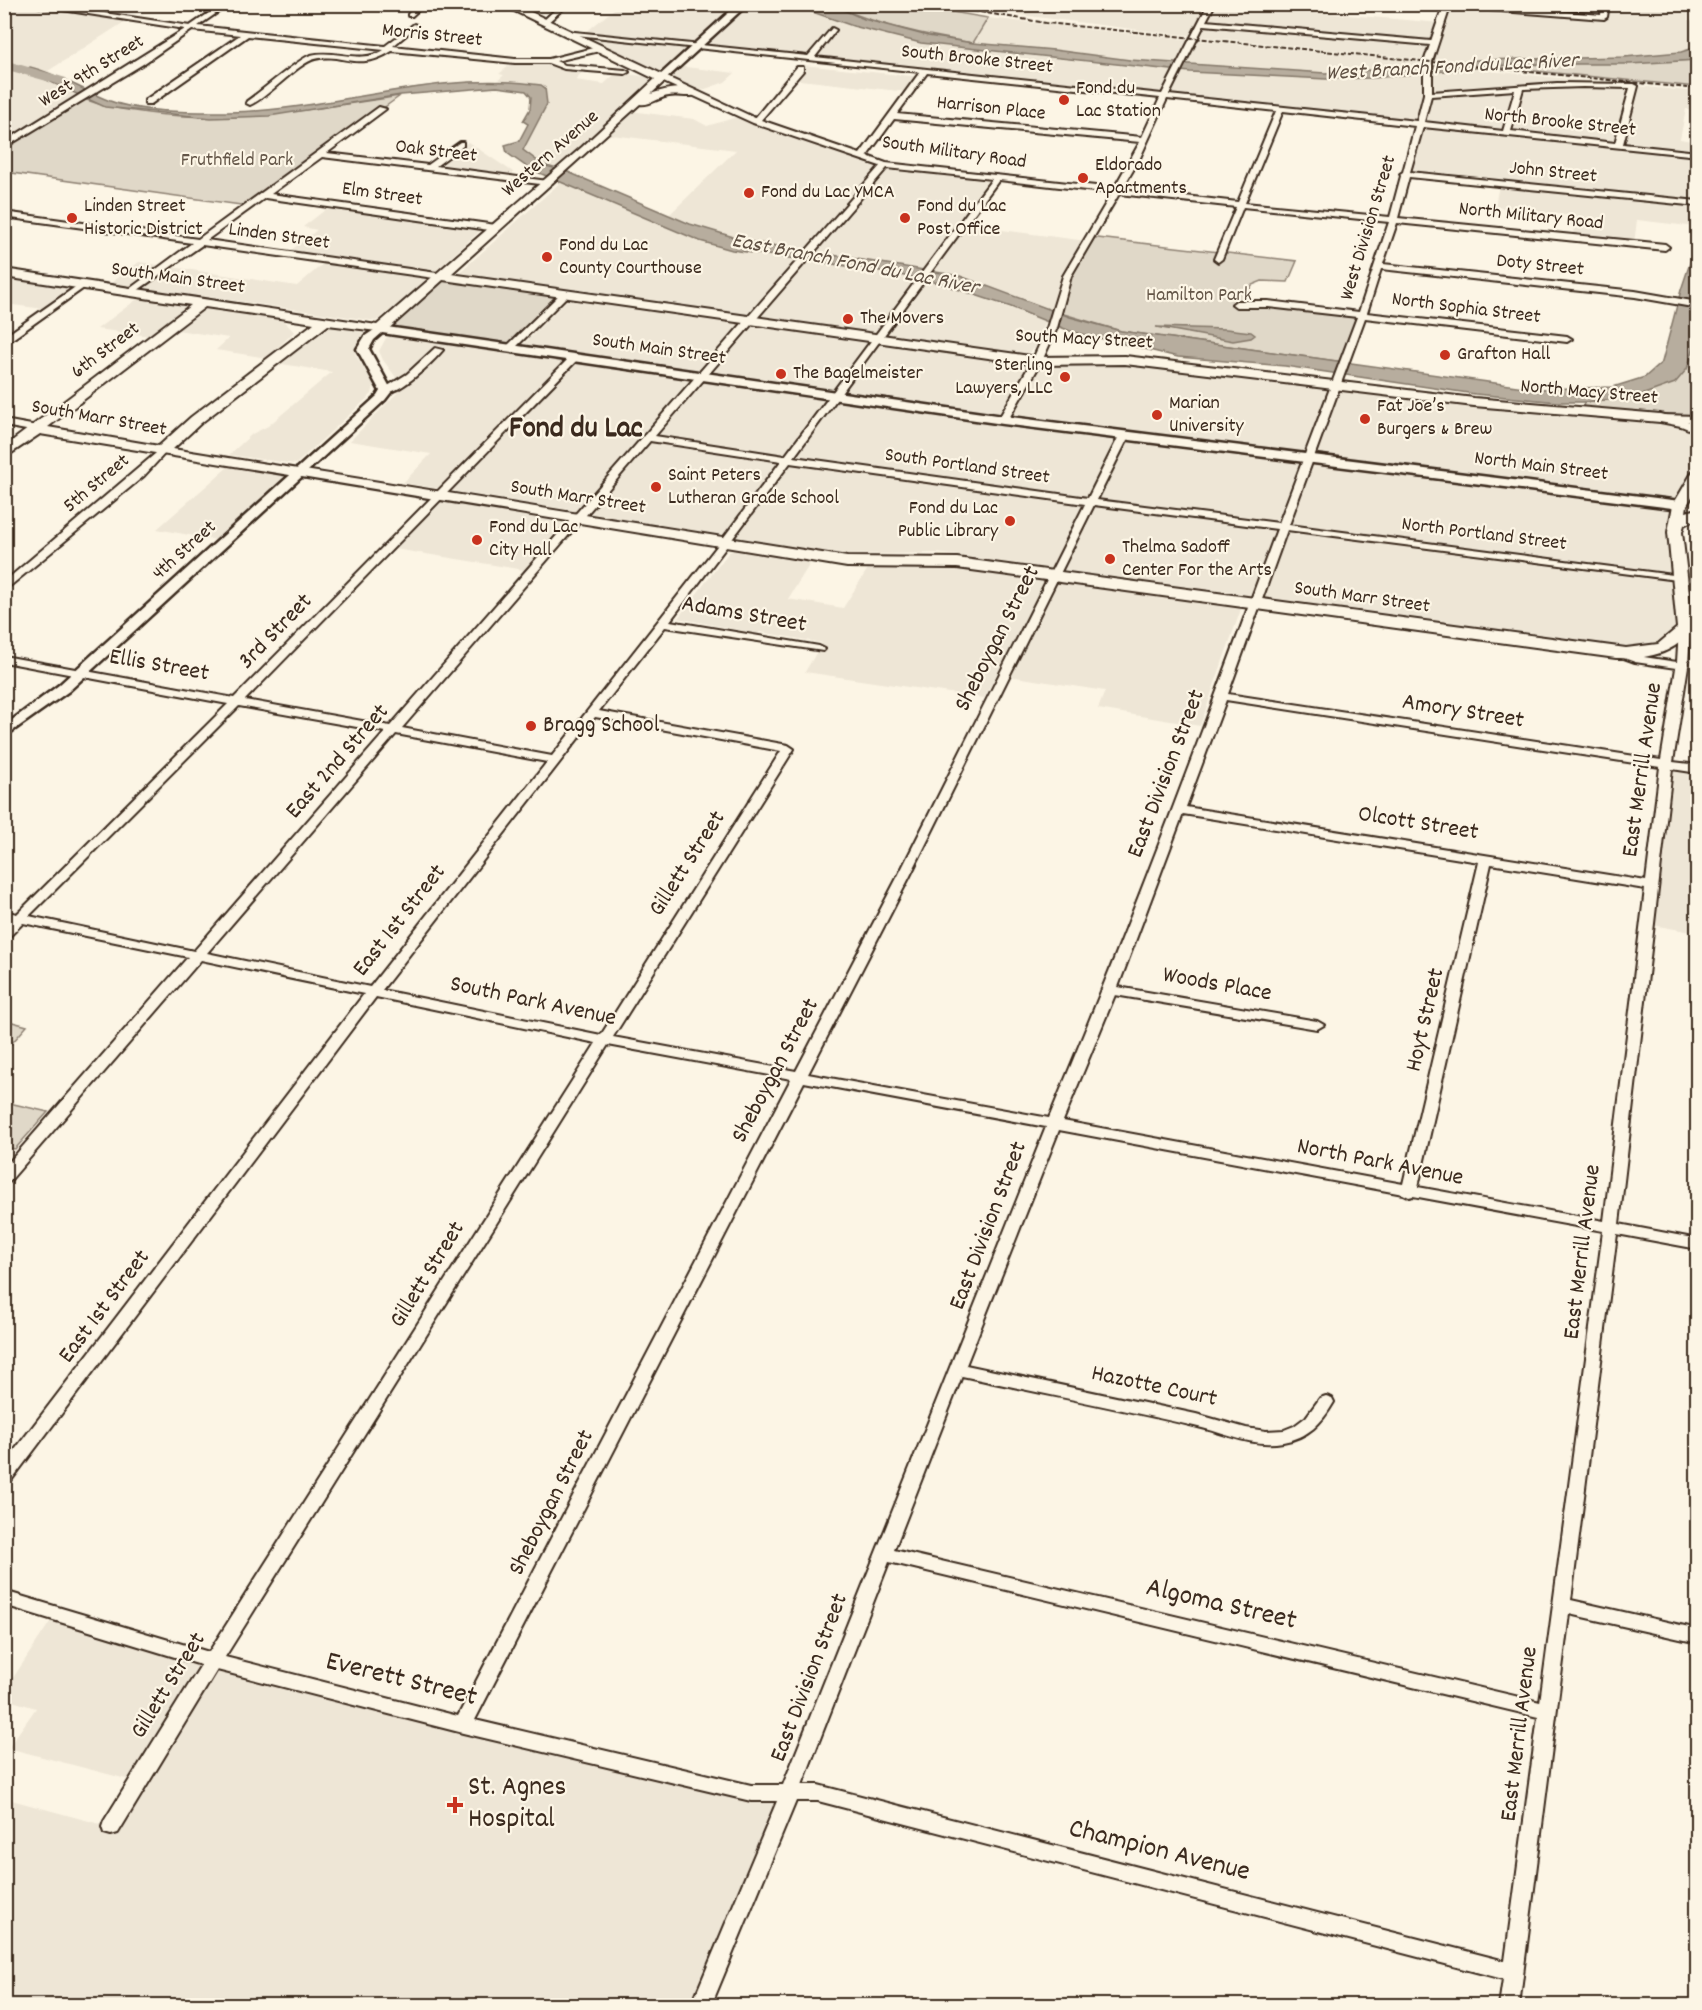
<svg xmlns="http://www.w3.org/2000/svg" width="1702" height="2010" viewBox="0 0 1702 2010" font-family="Dekko,sans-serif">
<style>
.built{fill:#eee6d6}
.green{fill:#e0d8c8;stroke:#8e8173;stroke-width:1.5}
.water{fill:#b7ad9e;stroke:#85796b;stroke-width:1.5}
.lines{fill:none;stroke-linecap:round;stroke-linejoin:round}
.river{fill:#b7ad9e;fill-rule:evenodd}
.minor-casing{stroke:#3b2a1e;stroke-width:4}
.tertiary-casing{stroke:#3b2a1e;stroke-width:5}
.secondary-casing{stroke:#3b2a1e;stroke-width:4}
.minor{fill:#fcf5e5;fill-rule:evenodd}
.tertiary{fill:#fcf5e5;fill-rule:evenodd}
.secondary{fill:#fcf5e5;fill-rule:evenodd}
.rail{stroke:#3b2a1e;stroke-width:2;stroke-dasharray:5 2;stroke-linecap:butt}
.poi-dot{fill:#c8321e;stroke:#fcf5e5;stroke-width:2}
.labels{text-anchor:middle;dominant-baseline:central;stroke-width:4.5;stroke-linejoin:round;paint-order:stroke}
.far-street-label{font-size:20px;fill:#3b2a1e;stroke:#fcf5e5}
.far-poi-label{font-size:20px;fill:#3b2a1e;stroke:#fcf5e5;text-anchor:start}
.far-park-label{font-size:20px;fill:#645648;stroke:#fcf5e5}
.far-water-label{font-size:22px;font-style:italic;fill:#605144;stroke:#fcf5e5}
.street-label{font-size:24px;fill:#3b2a1e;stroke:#fcf5e5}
.poi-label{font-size:24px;fill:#3b2a1e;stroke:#fcf5e5;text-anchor:start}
.near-street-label{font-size:28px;fill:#3b2a1e;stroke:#fcf5e5}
.near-poi-label{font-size:28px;fill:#3b2a1e;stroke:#fcf5e5;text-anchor:start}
.far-town-label{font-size:30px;font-weight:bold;fill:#3b2a1e;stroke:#fcf5e5}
</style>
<rect width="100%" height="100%" fill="#fcf5e5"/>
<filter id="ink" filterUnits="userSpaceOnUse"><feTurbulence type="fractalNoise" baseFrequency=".0167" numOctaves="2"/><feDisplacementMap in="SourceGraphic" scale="12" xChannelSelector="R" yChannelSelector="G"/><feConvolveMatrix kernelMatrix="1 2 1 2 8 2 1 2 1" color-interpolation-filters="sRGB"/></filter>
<g filter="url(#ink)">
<path class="built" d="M 801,4 L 807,10 L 853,26 L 921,43 L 1121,66 L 1326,79 L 1373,78 L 1461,68 L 1697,92 L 1697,109 L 1686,109 L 1680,139 L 1697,142 L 1697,227 L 1637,220 L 1634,244 L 1573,238 L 1574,216 L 1495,207 L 1499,184 L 1404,174 L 1418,125 L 699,46 L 677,66 L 735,73 L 725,82 L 694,93 L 662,78 L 630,111 L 694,119 L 707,126 L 744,115 L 885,165 L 997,178 L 963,225 L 1087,241 L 1057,312 L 960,276 L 747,241 L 668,216 L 736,150 L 603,134 L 564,169 L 543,165 L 523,150 L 547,104 L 545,88 L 537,84 L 496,82 L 504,75 L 499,74 L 515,61 L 549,61 L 584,70 L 575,80 L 604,84 L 616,73 L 660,78 L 567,32 L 585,33 L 619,5 Z
M 1219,4 L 1441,23 L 1447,5 L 1499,9 L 1500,4 L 1689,5 L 1688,20 L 1697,21 L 1697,47 L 1681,52 L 1624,57 L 1477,60 L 1459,63 L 1156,32 L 1005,13 L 957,5 Z
M 10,5 L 27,5 L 129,19 L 48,71 L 92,92 L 5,146 L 5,8 Z
M 988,18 L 1096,30 L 1428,63 L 1428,66 L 1325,73 L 1130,60 L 1054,50 L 973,43 Z
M 803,65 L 920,77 L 908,92 L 791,79 Z
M 468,142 L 513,172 L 513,176 L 439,166 Z
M 562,181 L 598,199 L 700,241 L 732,250 L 875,270 L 939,283 L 1046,321 L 1035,348 L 1027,354 L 469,275 L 460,272 Z
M 329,207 L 477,227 L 481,230 L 400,303 L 376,321 L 111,283 L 139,262 L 297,286 L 331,257 L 290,251 L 317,230 L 303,227 Z
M 4,277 L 68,286 L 71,288 L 44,309 L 5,304 Z
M 140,297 L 187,305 L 150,336 L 97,329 Z
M 572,299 L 1046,365 L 1117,364 L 1455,404 L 1678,426 L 1690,432 L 1696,439 L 1691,474 L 1677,500 L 1641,495 L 1639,506 L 1656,509 L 1661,507 L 1672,511 L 1676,606 L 1674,629 L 1665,638 L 1656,642 L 1638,646 L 1608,645 L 937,553 L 844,555 L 403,483 L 431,454 L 350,441 L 397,393 L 399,387 L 395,376 L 383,360 L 379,351 L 386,338 L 395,336 L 514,354 L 566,301 Z
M 206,309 L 271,317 L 285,322 L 294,332 L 267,358 L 216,350 L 229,338 L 177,330 Z
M 330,326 L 364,332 L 355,354 L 374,385 L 372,394 L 296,464 L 229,455 L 252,434 L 268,426 L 332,372 L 282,364 L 324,327 Z
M 229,466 L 280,474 L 284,477 L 216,540 L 157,529 Z
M 443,502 L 557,520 L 563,524 L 524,570 L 395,549 L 438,505 Z
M 1697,520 L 1697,575 L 1693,575 L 1689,539 L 1691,528 Z
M 734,550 L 811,562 L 788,599 L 843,608 L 869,567 L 942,566 L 1236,606 L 1241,609 L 1200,726 L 1098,709 L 1105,691 L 997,674 L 984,698 L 805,672 L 822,643 L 760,632 L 758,634 L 678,618 L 729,552 Z
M 1666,764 L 1697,769 L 1697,933 L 1647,924 Z
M 56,1613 L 751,1793 L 790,1792 L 701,2006 L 5,2005 L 4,1798 L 111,1827 L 138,1782 L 8,1748 L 36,1708 L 5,1699 L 5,1690 Z"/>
<path class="green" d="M 832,5 L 911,5 L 988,18 L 973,43 C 924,35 877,25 832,5 Z
M 1697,60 L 1697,87 L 1485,66 Z
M 400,96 L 248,206 L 5,172 L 5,146 L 81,98 C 104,107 125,110 148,113 C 237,124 313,109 400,96 Z
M 1089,237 L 1297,261 L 1288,282 L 1262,281 L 1252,285 L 1245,299 L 1252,304 L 1362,315 L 1344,362 L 1121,331 L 1057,312 L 1064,282 Z
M 441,276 L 566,293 L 510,348 L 380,329 Z
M 1697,337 L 1697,416 L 1583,408 L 1584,402 L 1636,397 L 1687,369 Z
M 5,1020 L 27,1026 L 5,1051 L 4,1020 Z
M 5,1102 L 48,1112 L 15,1149 L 5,1147 Z"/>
<path class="water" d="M 801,5 L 832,5 L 864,19 L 928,36 L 973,43 L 1054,50 L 1130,60 L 1325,73 L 1450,65 L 1477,60 L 1624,57 L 1681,52 L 1697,47 L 1697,60 L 1630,64 L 1517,64 L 1373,78 L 1326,79 L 1190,72 L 921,43 L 853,26 L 807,10 Z
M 30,67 C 59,74 83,91 110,101 C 143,113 193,112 228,112 C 333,111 435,69 541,85 L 545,88 L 547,104 L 523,150 L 543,165 L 568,172 L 690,224 L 747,241 L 960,276 L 1070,317 L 1121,331 L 1539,389 L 1613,387 L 1645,377 L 1662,362 L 1681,290 L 1697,242 L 1697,337 L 1687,369 L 1675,383 L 1636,397 L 1584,402 L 1558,402 L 1475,394 L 1285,366 L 1178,357 L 1070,331 L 1011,307 L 939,283 L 875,270 L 732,250 L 700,241 L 530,169 L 507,153 L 505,145 L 519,141 L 528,124 L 523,121 L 530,109 L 531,97 L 526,91 L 497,87 L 401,95 L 269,116 L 211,118 L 105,107 L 38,76 L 22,72 Z
M 1156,327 L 1226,329 L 1251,332 L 1255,335 L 1251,338 L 1233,341 Z"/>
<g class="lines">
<path class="river" d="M 4,60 L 66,78 L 68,81 L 61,85 L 4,69 Z"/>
<g class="minor-casing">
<path id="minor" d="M 24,4 L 45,4 L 190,26 L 222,4 L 230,4 L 198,26 L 385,46 L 414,24 L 416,25 L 416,27 L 393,46 L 515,59 L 549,59 L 601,46 L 605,48 L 604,50 L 556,61 L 565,65 L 625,70 L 629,72 L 625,74 L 564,69 L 548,63 L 515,63 L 392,51 C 357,73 345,52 315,59 C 298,63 269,97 250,105 L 246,103 L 247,101 C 259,93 301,57 311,55 C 337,49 360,65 384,50 L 248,36 L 151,104 L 145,104 L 145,100 L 240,35 L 192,30 L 143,64 L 4,148 L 4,142 L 185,29 Z
M 417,4 L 425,4 L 412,16 L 408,16 L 408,14 Z
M 561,4 L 569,4 L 547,23 L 543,23 L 543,21 Z
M 1208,4 L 1215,4 L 1206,21 L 1431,41 L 1443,6 L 1439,4 L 1474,4 L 1601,15 L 1602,4 L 1609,4 L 1607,17 L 1604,19 L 1450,7 L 1432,62 L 1432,92 L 1557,83 L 1634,84 L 1638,86 L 1623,144 L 1698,152 L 1698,156 L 1423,127 L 1410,172 L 1698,201 L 1698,206 L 1409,177 L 1398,218 L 1665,244 L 1669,247 L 1665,250 L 1397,223 L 1383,264 L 1635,291 L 1698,302 L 1698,308 L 1635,297 L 1381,269 L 1367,313 L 1567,336 L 1572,339 L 1567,342 L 1365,318 L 1289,525 L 1681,576 L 1685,577 L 1685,581 L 1287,530 L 1228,694 L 1661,760 L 1676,668 L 1635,662 L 1610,653 L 1616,650 L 1637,656 L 1677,662 L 1679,628 L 1685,625 L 1698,627 L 1698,633 L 1690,632 L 1688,666 L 1673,762 L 1698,765 L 1698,773 L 1672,769 L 1619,1224 L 1698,1239 L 1698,1249 L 1617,1234 L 1571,1600 L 1698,1629 L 1698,1643 L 1569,1614 L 1519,2006 L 1499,2006 L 1503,1979 L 818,1801 L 796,1801 L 711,2006 L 691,2006 L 777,1801 L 751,1801 L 463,1733 L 217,1670 L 118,1833 L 111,1835 L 104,1833 L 102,1827 L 104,1821 L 201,1665 L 4,1605 L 4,1591 L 209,1652 L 596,1043 L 376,997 L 10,1482 L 4,1483 L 4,1464 L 364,994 L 201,960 L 9,1182 L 4,1183 L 4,1168 L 188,957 L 23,923 L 9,937 L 4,938 L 4,926 L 10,920 L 4,919 L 4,911 L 17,914 L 228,704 L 4,662 L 4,656 L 234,698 L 572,355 L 578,355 L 578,359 L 245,700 L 390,726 L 880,166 L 753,123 L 659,80 L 659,76 L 665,76 L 755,118 L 797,67 L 803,67 L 803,71 L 761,120 L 860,154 L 920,72 L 567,34 L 565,33 L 565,31 L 808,56 L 832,28 L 836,30 L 815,57 L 1162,94 ZM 1204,25 L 1430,45 L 1424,62 L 1424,94 L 1417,121 L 1169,95 ZM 927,73 L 1160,98 L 1142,137 L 897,114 ZM 1583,87 L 1630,88 L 1615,143 L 1511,131 L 1523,89 ZM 1515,90 L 1503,131 L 1424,122 L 1431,96 ZM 1167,99 L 1276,111 L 1238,202 L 1122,189 L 1139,160 ZM 1283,111 L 1415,126 L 1403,172 L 1400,174 L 1401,176 L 1390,217 L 1245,203 ZM 894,119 L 1140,142 L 1114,188 L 886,163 L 867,156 ZM 887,168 L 992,179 L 785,456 L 655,436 ZM 999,180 L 1112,193 L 1063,276 L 1047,328 L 1032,361 L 998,420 L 1003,423 L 1008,420 L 1042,361 L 1057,328 L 1071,276 L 1119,194 L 1236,207 L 1214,259 L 1218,262 L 1222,259 L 1243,207 L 1389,222 L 1359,312 L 1268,301 L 1236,301 L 1232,304 L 1236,307 L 1268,307 L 1357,317 L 1279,523 L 1097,500 L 1129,436 L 1124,433 L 1119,436 L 1088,498 L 794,457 ZM 650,441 L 781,461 L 721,541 L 552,756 L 402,728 ZM 790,463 L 1085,504 L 898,876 L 796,1071 L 613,1037 L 794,749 L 788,745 L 599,711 L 665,627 L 823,651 L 825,649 L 819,646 L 670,621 ZM 1094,505 L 1277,529 C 1204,728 1131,923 1049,1118 L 808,1074 L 910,876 ZM 1226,700 L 1660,767 L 1646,881 L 1186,807 ZM 239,706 L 385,732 L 194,951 L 29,916 ZM 595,717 L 781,751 L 601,1035 L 382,990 ZM 396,734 L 547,762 L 370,987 L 207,953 ZM 1183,814 L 1479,862 L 1403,1184 L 1063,1121 L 1115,995 L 1317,1029 L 1324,1025 L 1317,1021 L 1118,987 ZM 1491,864 L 1645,889 L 1604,1221 L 1418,1187 ZM 608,1045 L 791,1079 L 458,1716 L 225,1657 ZM 804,1082 L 1046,1127 L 783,1785 L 751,1785 L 475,1720 ZM 1059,1130 L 1403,1194 L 1409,1197 L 1413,1196 L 1603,1231 L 1540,1702 L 894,1550 L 962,1376 C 1039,1393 1117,1408 1194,1426 C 1223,1432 1252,1448 1283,1442 C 1308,1438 1322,1423 1334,1402 L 1332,1398 L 1326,1396 L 1320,1398 L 1306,1417 L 1294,1426 L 1284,1430 L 1266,1431 L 1246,1428 L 1196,1414 L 966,1365 ZM 889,1562 L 1538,1717 L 1505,1961 L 818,1785 L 802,1785 Z
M 379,107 L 386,109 L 327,153 L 428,165 L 460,142 L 463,142 L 463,146 L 436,166 L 548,181 L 552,183 L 548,185 L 322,157 L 271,194 L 496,225 L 500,228 L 496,231 L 265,198 L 207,240 L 444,274 L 444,278 L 441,279 L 202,245 L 131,295 L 128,294 L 128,290 L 192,243 L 4,217 L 4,212 L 198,239 Z
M 81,283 L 88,285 L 4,345 L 4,337 Z
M 563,291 L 570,293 L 513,350 L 507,350 L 507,346 Z
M 435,348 L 443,350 C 432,363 399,395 383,393 L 383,389 L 407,374 Z
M 1661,415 L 1698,416 L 1698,422 L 1658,420 L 1658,416 Z
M 4,420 L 37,426 L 42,429 L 37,432 L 4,426 Z
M 162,448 L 167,451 L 144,476 L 4,591 L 4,582 Z"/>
</g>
<g class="tertiary-casing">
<path id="tertiary" d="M 738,4 L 748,4 L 665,80 L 659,80 L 659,76 Z
M 380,326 L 1003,416 L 1680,501 L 1686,505 L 1680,509 L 1003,424 L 382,333 L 374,340 L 369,349 L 392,391 L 385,400 L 69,691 L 4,737 L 4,726 L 59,685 L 377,396 L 380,391 L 357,349 L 365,336 Z"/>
</g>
<g class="secondary-casing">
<path id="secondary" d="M 500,4 L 514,4 L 666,76 L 666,80 L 651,94 C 665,89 688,84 699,93 C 692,99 679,94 669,96 C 659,97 650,106 640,104 L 451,274 L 1037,357 L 1125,356 L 1474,398 L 1660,414 L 1698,424 L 1698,433 L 1681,426 L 1660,422 L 1474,406 L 1125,364 L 1037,365 L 443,280 L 385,332 L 328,325 L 201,423 L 173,449 L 847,557 L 957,558 L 1626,648 L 1658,644 L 1677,628 L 1668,532 L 1673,505 L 1693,471 L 1698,470 L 1698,487 L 1687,505 L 1686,512 L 1698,509 L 1698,518 L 1684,525 L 1682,532 L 1693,628 C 1674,655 1647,659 1616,658 L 957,568 L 847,567 L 40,434 L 4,458 L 4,447 L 191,305 L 4,277 L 4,269 L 377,325 L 582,147 L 655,79 ZM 205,307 L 314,323 L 191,417 L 159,446 L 48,427 Z"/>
</g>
<use href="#minor" class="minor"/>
<use href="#tertiary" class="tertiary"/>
<use href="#secondary" class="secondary"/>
<path class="rail" d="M 932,4 L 1046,23 L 1698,89"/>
</g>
</g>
<g class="poi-dot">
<circle cx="1064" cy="100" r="6"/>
<circle cx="1083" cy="178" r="6"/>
<circle cx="749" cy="193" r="6"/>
<circle cx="72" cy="218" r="6"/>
<circle cx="905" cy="218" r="6"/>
<circle cx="547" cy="257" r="6"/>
<circle cx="848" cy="319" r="6"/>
<circle cx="1445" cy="355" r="6"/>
<circle cx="781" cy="374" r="6"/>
<circle cx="1065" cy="377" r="6"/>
<circle cx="1157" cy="415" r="6"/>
<circle cx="1365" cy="419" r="6"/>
<circle cx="656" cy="487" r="6"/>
<circle cx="1010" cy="521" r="6"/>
<circle cx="477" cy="540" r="6"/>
<circle cx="1110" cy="559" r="6"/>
<circle cx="531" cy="726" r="6"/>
<path d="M452 1796h6v6h6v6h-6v6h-6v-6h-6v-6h6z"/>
</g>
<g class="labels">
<g class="far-street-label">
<text transform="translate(432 36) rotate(6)">Morris Street</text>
<text transform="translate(977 60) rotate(6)">South Brooke Street</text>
<text transform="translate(92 72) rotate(-32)">West 9th Street</text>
<text transform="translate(991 109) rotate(6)">Harrison Place</text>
<text transform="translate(1560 123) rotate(6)">North Brooke Street</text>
<text transform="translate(436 152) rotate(7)">Oak Street</text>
<text transform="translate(954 153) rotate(8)">South Military Road</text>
<text transform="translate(551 154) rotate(-41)">Western Avenue</text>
<text transform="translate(1553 173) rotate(6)">John Street</text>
<text transform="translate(382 195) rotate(8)">Elm Street</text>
<text transform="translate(1531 217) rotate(6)">North Military Road</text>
<text transform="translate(1369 228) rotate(-73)">West Division Street</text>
<text transform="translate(279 237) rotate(8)">Linden Street</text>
<text transform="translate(1540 266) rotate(6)">Doty Street</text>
<text transform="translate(178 279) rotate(8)">South Main Street</text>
<text transform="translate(1466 309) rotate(7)">North Sophia Street</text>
<text transform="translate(1084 340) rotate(3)">South Macy Street</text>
<text transform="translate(659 350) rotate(8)">South Main Street</text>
<text transform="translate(106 351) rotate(-37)">6th Street</text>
<text transform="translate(1589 393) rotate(5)">North Macy Street</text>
<text transform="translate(99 419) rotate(10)">South Marr Street</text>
<text transform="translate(967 467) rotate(8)">South Portland Street</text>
<text transform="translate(1541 467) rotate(7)">North Main Street</text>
<text transform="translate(97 484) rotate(-40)">5th Street</text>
<text transform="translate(578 498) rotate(9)">South Marr Street</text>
<text transform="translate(1484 535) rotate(7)">North Portland Street</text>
<text transform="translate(185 551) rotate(-42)">4th Street</text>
<text transform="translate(1362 598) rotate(8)">South Marr Street</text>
</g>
<g class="far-poi-label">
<text x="1076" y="89">Fond du<tspan x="1076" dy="23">Lac Station</tspan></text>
<text x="1095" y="166">Eldorado<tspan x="1095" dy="23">Apartments</tspan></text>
<text x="761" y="193">Fond du Lac YMCA</text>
<text x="84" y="207">Linden Street<tspan x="84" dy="23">Historic District</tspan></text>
<text x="917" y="207">Fond du Lac<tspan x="917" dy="23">Post Office</tspan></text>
<text x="559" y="246">Fond du Lac<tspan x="559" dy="23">County Courthouse</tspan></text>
<text x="860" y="319">The Movers</text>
<text x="1457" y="355">Grafton Hall</text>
<text x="1053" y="366" text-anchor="end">Sterling<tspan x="1053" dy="23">Lawyers, LLC</tspan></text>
<text x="793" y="374">The Bagelmeister</text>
<text x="1169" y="404">Marian<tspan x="1169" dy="23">University</tspan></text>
<text x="1377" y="407">Fat Joe’s<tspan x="1377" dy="23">Burgers &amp; Brew</tspan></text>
<text x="668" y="476">Saint Peters<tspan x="668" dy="23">Lutheran Grade School</tspan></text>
<text x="998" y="509" text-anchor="end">Fond du Lac<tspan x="998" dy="23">Public Library</tspan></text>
<text x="489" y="528">Fond du Lac<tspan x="489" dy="23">City Hall</tspan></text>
<text x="1122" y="548">Thelma Sadoff<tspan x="1122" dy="23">Center For the Arts</tspan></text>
</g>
<g class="far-park-label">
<text x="237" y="161">Fruthfield Park</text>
<text x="1199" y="296">Hamilton Park</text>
</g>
<g class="far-water-label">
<text transform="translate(1452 68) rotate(-3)">West Branch Fond du Lac River</text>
<text transform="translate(855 265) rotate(11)">East Branch Fond du Lac River</text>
</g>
<g class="street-label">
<text transform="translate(744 615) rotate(10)">Adams Street</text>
<text transform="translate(276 632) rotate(-46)">3rd Street</text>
<text transform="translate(998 639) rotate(-63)">Sheboygan Street</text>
<text transform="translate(159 666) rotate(10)">Ellis Street</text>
<text transform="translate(1463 712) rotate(9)">Amory Street</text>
<text transform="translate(338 762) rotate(-49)">East 2nd Street</text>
<text transform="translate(1643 770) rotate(-82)">East Merrill Avenue</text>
<text transform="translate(1167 774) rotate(-69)">East Division Street</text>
<text transform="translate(1418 824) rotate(9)">Olcott Street</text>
<text transform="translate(688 864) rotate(-57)">Gillett Street</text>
<text transform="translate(400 921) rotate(-52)">East 1st Street</text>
<text transform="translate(1217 985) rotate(10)">Woods Place</text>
<text transform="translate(533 1002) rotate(12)">South Park Avenue</text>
<text transform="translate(1426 1020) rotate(-77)">Hoyt Street</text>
<text transform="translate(776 1071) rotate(-62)">Sheboygan Street</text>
<text transform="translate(1380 1163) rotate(11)">North Park Avenue</text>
<text transform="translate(989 1226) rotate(-69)">East Division Street</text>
<text transform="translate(1583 1252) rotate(-83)">East Merrill Avenue</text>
<text transform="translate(428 1275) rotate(-58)">Gillett Street</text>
<text transform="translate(105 1307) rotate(-53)">East 1st Street</text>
<text transform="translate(1154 1387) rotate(12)">Hazotte Court</text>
<text transform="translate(552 1503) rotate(-63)">Sheboygan Street</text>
<text transform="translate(810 1678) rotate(-69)">East Division Street</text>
<text transform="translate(169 1686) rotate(-58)">Gillett Street</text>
<text transform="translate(1520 1734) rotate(-83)">East Merrill Avenue</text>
</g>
<g class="poi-label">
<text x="543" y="726">Bragg School</text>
</g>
<g class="near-street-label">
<text transform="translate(1221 1606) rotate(13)">Algoma Street</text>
<text transform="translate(401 1681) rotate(14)">Everett Street</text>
<text transform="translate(1159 1852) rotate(14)">Champion Avenue</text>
</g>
<g class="near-poi-label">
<text x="468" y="1789">St. Agnes<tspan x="468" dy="32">Hospital</tspan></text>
</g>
<g class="far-town-label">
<text x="576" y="430">Fond du Lac</text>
</g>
</g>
<rect width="1702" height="2010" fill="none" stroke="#fcf5e5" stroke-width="24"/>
<rect x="12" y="12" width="1678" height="1986" fill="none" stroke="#3b2a1e" stroke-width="2" filter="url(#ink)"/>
</svg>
